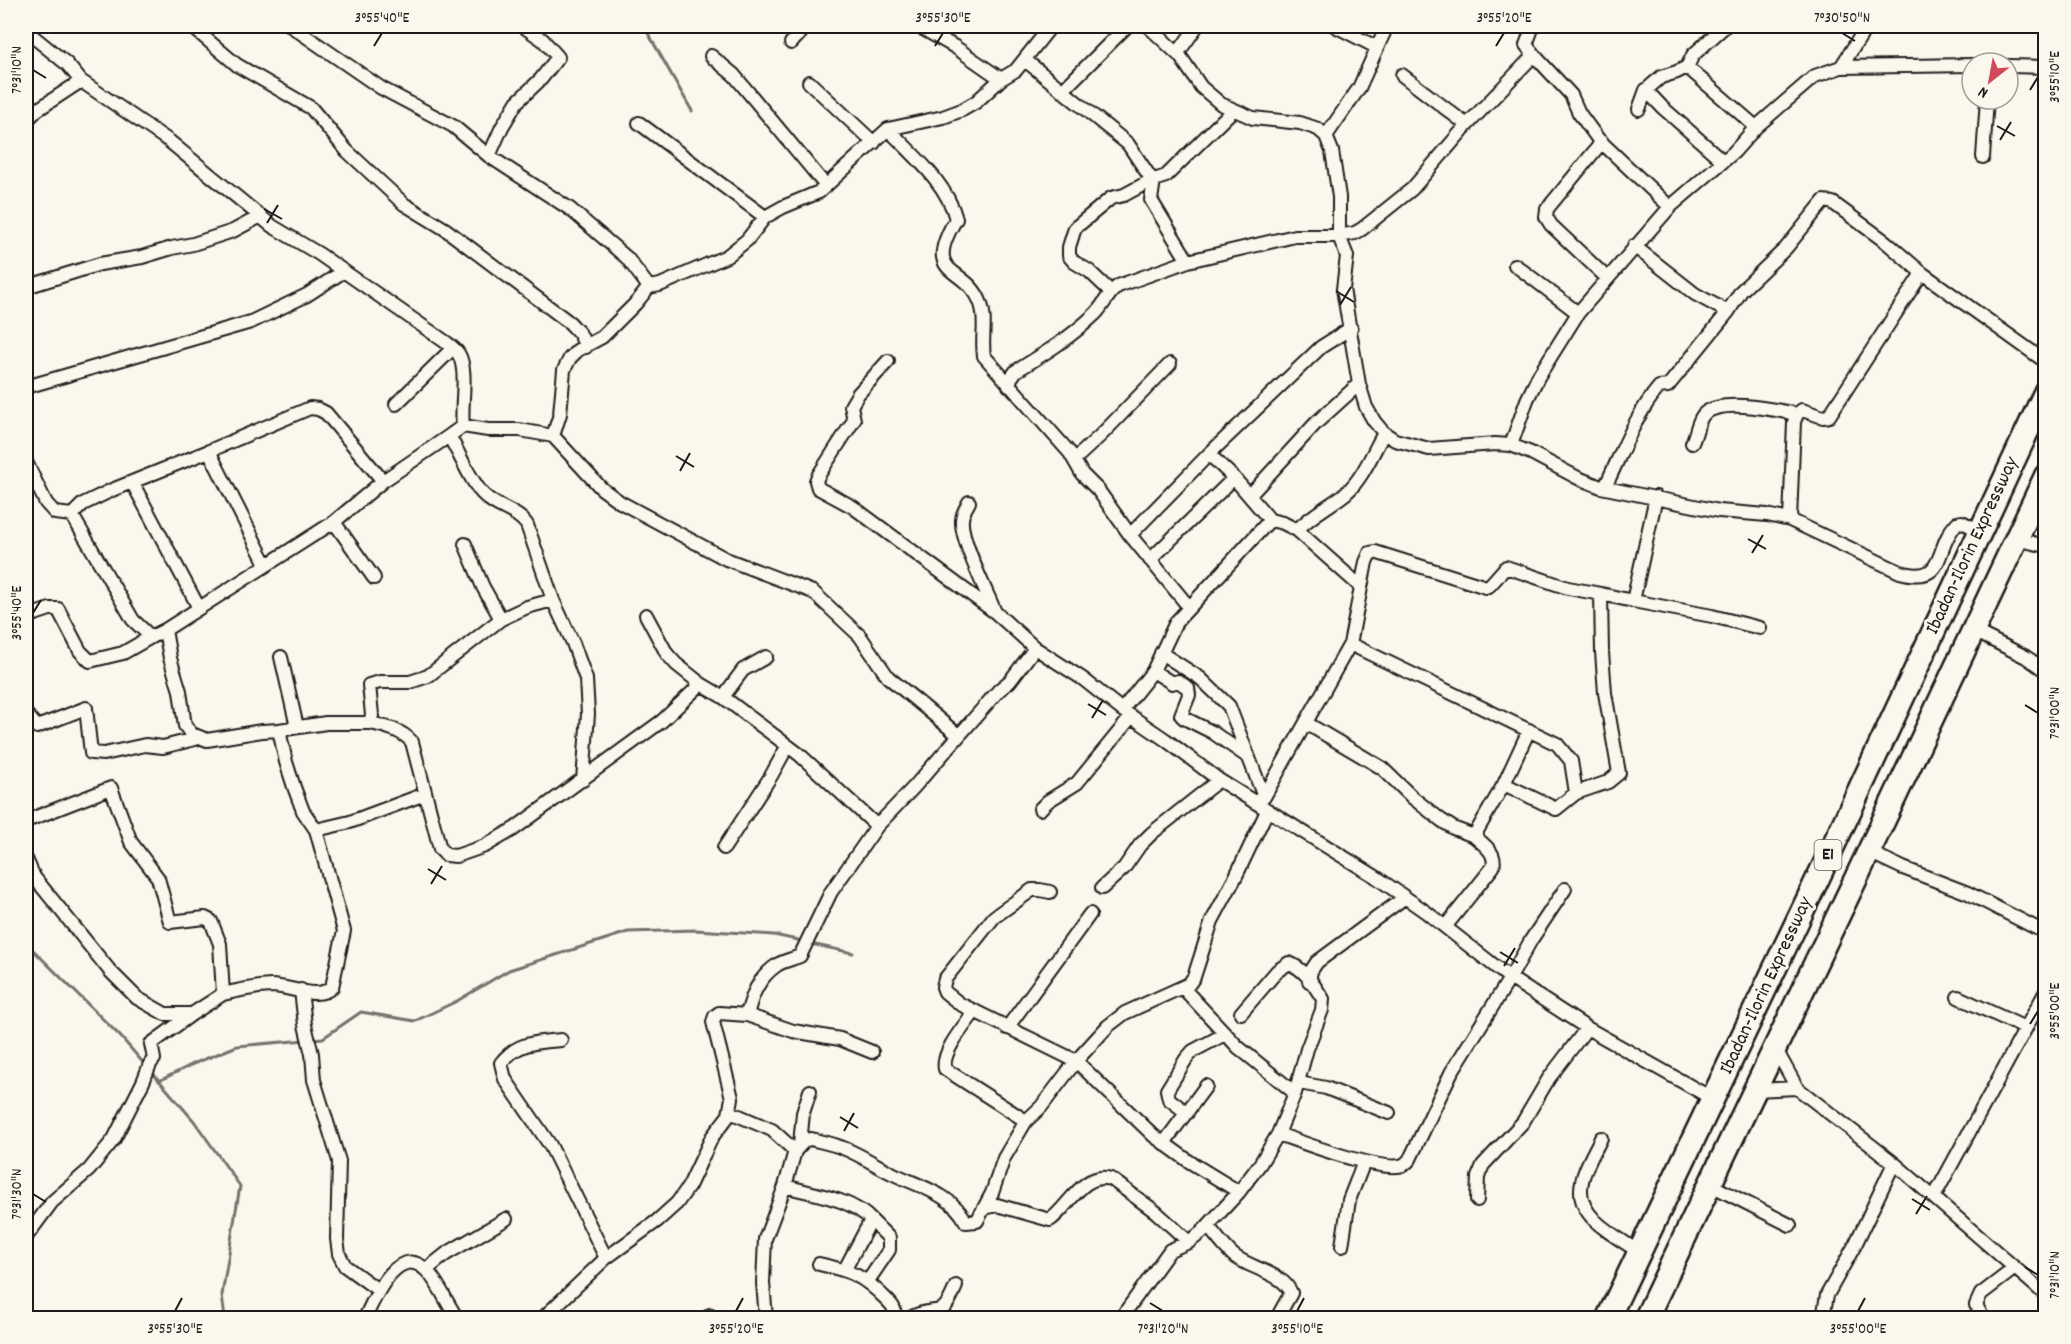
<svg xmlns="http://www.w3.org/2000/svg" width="2071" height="1344" viewBox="0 0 2071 1344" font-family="Dekko,sans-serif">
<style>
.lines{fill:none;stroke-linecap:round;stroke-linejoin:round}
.stream{stroke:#74726e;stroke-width:3}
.minor-casing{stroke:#1c1c1c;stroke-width:16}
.motorway-casing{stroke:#1c1c1c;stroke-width:27}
.minor{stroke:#fbf7ec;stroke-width:12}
.motorway{stroke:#fbf7ec;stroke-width:22}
.ticks{fill:none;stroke:#1c1c1c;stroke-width:2}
.labels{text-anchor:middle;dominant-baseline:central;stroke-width:6;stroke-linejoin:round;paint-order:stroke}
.shield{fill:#fbf7ec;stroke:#5f5e5a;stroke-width:1.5}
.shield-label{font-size:18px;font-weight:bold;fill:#1c1c1c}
.street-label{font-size:20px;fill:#1c1c1c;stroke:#fbf7ec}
.neatline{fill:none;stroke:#1c1c1c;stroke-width:2}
.ticks-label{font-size:15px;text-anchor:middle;fill:#1c1c1c}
</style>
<rect width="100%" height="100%" fill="#fbf7ec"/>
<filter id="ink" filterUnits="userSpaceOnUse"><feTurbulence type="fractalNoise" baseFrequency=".0167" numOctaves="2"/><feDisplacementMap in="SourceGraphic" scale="12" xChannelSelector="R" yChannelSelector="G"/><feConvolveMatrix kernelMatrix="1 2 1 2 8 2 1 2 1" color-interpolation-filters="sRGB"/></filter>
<g filter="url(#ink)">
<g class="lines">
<path class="stream" d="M 644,26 L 692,111
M 26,943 L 120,1036 L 146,1066
M 811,944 L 853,953
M 313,1039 L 323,1038 L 361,1012 L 415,1021 L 457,1001 L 509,970 L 628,932 L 696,930 L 774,935 L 802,941
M 151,1071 L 194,1121 L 240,1186 L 222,1295 L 225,1318
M 159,1081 L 193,1064 L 237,1046 L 306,1040"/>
<g class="minor-casing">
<path id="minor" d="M 191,26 L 237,65 L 311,108 L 347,151 L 404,204 L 445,229 L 570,323 L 580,334 L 586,347
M 291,26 L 381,88 L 453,126 L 489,156 L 570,209 L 627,258 L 649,287
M 918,26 L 955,47 L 1001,79
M 1148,26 L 1180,56 L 1201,87 L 1221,104 L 1253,118 L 1300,123 L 1318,129 L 1326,136 L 1332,151 L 1339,197 L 1339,236 L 1347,256 L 1343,289 L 1359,384 L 1366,407 L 1374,421 L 1384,433 L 1395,440 L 1429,449 L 1495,444 L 1511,445 L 1531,453 L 1578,478 L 1601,487 L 1719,511 L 1767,515 L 1790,520 L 1900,572 C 1948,585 1933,548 1957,523 L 1962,522 L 1980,531
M 1335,26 L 1376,47
M 30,34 L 67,64 L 81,81 L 169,141 L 272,226 L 319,254 L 447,343 C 451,346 455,349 458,353 C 469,371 460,405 463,426
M 791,43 L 807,26
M 1178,53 L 1197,26
M 1534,55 L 1571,95 L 1579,113 L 1598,139 L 1670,207
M 711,56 L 734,75 L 826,186
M 1025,60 L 1128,144 L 1152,180 L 1154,180 L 1151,200 L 1188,261
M 2008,66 L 2046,67
M 1687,67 L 1756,127
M 1841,67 L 1867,26
M 1402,75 L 1467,125
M 809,82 L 874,143
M 1646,90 L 1661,77 L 1677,72 L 1687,67 L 1693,55 L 1725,26
M 1062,91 L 1127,26
M 26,108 L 37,110 L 81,81
M 1639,109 L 1646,90 L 1662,107 L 1723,161
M 26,121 L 37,110
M 639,123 L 765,217
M 888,129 C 913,155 947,183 956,219 C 920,280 967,264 981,304 C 987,321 981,338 984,356 L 1070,453 L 1082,474 L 1098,490 L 1130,535 L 1189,607
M 1326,136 L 1359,88 L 1387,26
M 1602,142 L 1547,209 L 1546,217 L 1551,225 L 1607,278
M 489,156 L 502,127 L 517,102 L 541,79 L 558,57 L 543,40 L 523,26
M 1983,157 L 1987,99
M 1154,180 L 1166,176 L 1233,110
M 1634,246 L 1695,294 L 1728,312
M 1515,265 L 1578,313
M 26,287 L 100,264 L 142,257 L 172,248 L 193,244 L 233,231 L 261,216
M 1111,292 L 1089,271 L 1074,262 L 1069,256 L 1069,247 L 1075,228 L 1111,198 L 1124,195 L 1152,180
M 888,361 L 858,394 L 851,406 L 854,420 L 818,476 L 816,481 L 818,488 L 853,507 L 996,613 L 1035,648 L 1083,679 L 1122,710 L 1166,740 L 1219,780 L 1376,877 L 1426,912 L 1510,978 L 1587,1028 L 1713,1099
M 1009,386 L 1011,378 L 1016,371 C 1044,354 1070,338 1094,315 C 1104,306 1107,294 1118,286 L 1188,261 L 1295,236 L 1339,236 L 1355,233 L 1362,229 L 1412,189 L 1467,125 L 1534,55 L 1526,45 L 1533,26
M 26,387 L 251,322 L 307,295 L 344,271
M 396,404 L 453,348
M 449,436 L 463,426 L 488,430 L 520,430 L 553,436 L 601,488 L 620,502 L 726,559 L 813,592 L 860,636 L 888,677 L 958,735
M 553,436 L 560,414 L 564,370 L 570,358 L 578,350 L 602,337 L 636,303 L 649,287 L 660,285 L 727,256 L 747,240 L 765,217 L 783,207 L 819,192 L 888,129 L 943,117 L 962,110 L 976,102 L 1001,79 L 1016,70 L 1051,26
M 1692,443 C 1696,435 1698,419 1705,413 C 1724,398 1775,410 1797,414
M 1511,445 L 1527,400 L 1538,377 L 1578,313 L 1670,207 L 1734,152 L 1756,127 L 1815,76 L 1841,67 L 1972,65
M 1209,454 L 1234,478 L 1270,520 L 1283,523 L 1297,530 L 1361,587
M 1074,460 L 1102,434 L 1170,364
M 26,462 L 46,503 L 55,513 L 72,515 L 133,620 L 151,637 L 165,630
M 383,481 L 449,436 C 459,452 472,485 485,496 C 497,508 518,511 527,525 L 553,600 L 573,643 L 586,679 L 588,714 L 583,780
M 132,482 L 199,608
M 1605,487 C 1622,453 1634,417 1659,387 L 1668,386 L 1728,312 L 1741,291 L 1786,248 L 1824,201 L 1833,203 L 1886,242 L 1922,273 L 2046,362
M 1250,495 L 1316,423 L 1359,384
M 1656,497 L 1633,601 L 1712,616 L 1760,628
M 969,502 C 966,508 962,513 962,520 C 960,539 987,592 995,612
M 72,515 L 83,504 L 112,490 L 209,451 L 266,564
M 1790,520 L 1794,422 L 1797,414 L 1802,410 L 1823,417 L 1829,416 L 1922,273
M 334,522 L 374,578
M 1297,530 C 1311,515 1330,506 1346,493 C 1363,478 1373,452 1384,433
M 1130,535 L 1209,454 L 1321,347 L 1351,328
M 2016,539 L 2046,546
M 465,544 L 483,587 L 501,619
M 1150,560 L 1234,478
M 1601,594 L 1633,601
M 553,600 L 527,607 L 501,619 L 428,676 L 410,682 L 380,682 L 369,685 L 372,715 L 370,723 C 384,726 402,730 412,742 L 440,849 L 446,855 L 456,856 L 485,846 L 514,829 L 662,721 L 701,684
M 646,615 L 667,654 L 676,664 L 701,684 L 723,697 L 800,755 L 877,826
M 26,617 L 50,609 L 58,609 L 80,651 L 90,661 L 123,653 L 151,637
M 1972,630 L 2026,657 L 2046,671
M 1350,644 L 1557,744 L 1571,761 L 1576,793
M 1161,653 L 1200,678 L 1229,706 L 1264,797
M 281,657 L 297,727
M 1153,671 L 1172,683 L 1178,681 L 1188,688 L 1189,695 L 1181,715 L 1184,718 L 1212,732 L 1248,757
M 723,697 L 743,670 L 766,657
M 1122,710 L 1153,671 L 1176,622 L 1270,520
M 26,714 L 37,727 L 86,708 L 91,753 L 104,754 L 145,745 L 163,747 L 199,738
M 1306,723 L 1382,768 L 1413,798 L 1441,820 L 1453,828 L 1474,836
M 279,730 L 326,723 L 370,723
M 1254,802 L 1264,797 L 1350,644 L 1366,562 L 1370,553 L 1375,552 L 1486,587 L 1490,585 L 1506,567 L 1568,588 L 1601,594 L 1602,652 L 1605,693 L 1619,773 L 1608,782 L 1576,793 L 1556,809 L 1504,784
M 1040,809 L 1048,801 L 1077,783 L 1131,717
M 26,821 L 111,788 L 131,842 L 158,878 L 170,922 L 205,918 L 211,921 L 220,944 L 223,994 C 239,990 255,987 271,986 C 290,986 318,1001 332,987 L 344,931 L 316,830 L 303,811 L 294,787 L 286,762 L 279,730 L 262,731 L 207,740 L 192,734 L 185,726 L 180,691 L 170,658 L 165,630 L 334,522 L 383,481 L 326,413 L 318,409 L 310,408 L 209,451
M 316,830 L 350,822 L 425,794
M 724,848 L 771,776 L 787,747
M 1869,852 L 1903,868 L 1968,893 L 2046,933
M 26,859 L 34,877 L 110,971 L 137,998 L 165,1014 L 192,1014
M 1102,888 L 1124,868 L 1140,845 L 1152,833 L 1219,780
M 1050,892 L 1040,890 L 1032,890 L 994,917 L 945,979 L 943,987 L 945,992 L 960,1004 L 1076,1061 L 1108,1026 L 1125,1013 L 1189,984 L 1194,977 L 1212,921 L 1235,878 L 1267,811
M 1445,927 L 1493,867 C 1497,853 1484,845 1474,836 L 1504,784 L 1529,730
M 1309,981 L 1311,971 L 1317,962 L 1404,898
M 1183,988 L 1238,1047 L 1295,1093
M 301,990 L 305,1025 L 312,1054 L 314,1080 L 339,1161 L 337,1239 L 339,1254 L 345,1266 L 378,1290
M 1958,997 L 2025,1028
M 975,1011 C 965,1025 941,1052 945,1069 L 1026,1121
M 747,1015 C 752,995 758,978 777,965 C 783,961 793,959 800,956 L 831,892 L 877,826 L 914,787 L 999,690 L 1010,681 L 1035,648
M 1007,1028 L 1090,914
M 561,1040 C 537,1042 517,1042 501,1063 L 505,1079 L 550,1145 L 606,1258
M 1775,1048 L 1797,1088 L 1894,1163 L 2046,1295
M 1299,1083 L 1326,1088 L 1389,1113
M 1755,1090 L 1797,1088
M 730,1112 L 772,1130 L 795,1151
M 1187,1113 L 1169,1099 L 1167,1090 L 1186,1059 L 1193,1051 L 1225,1034
M 1278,1134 C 1301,1142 1382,1173 1403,1165 C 1406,1164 1408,1161 1410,1159 L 1451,1073 L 1510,978 L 1531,940 L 1565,889
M 1601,1138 C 1594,1153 1581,1173 1581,1190 C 1580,1220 1618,1237 1639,1252
M 1164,1143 L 1206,1086
M 800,1144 L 803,1113 L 810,1091
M 1711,1185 L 1790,1225
M 785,1186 C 812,1194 851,1198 871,1220 L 845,1269
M 1934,1197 L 2046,991
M 1477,1200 L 1478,1177 L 1483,1165 L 1523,1122 L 1549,1078 L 1587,1028
M 984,1208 L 997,1205 L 1050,1220 C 1069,1207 1083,1171 1111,1179 L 1156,1212 L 1189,1242
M 1208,1226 C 1216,1236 1224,1247 1233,1255 C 1250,1269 1284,1273 1291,1293 L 1277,1318
M 26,1237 L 52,1202 L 89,1170 L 114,1139 L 143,1082 L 150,1064 L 154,1059 L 151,1044 L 192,1014 L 223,994
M 1342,1246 L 1349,1200 L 1364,1162
M 819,1264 C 851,1271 862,1275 885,1298 C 891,1304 897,1309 894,1318
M 426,1270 L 446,1254 L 506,1219
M 868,1281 L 889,1250 L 889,1238 L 871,1220
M 365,1318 C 374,1299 398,1241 427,1271 C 439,1283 447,1304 457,1318
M 543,1318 L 606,1258 L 657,1221 L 677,1203 L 689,1186 L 712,1137 L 729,1115 L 732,1098 L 713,1022 L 715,1016 L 719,1013 L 747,1015 L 793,1031 L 840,1039 L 872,1052
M 709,1318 L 710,1315
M 766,1318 L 763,1283 L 765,1239 L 785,1186 L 795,1151 L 805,1140 L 811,1139 C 822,1142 833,1144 843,1148 C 862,1155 879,1168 898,1176 C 922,1187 954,1196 966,1222 L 977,1221 L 992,1193 L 1004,1158 L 1026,1121 L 1041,1107 L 1076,1061 L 1154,1136 L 1190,1162 L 1239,1192
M 910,1318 C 938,1303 941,1324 956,1286
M 1121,1318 L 1170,1250 L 1189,1242 L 1202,1232 L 1239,1192 L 1260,1164 L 1278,1134 L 1295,1093 L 1307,1049 L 1322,1010 L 1323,999 C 1313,984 1306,970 1289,963 L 1277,971 L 1241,1013
M 1823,1318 L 1827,1295 L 1855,1245 L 1894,1163
M 1983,1318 L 1976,1305 L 1981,1294 L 2015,1268"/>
</g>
<g class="motorway-casing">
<path id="motorway" d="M 1608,1318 L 1828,857 L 2046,391
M 1646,1318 L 1892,803 L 2046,476"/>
</g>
<use href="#minor" class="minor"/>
<use href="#motorway" class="motorway"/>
</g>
</g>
<path class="ticks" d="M 1842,33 L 1855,41M 374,46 L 382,33M 935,46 L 943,33M 1496,46 L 1504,33M 33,70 L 46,78M 2030,90 L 2038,77M 1997,126 L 2015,136M 2000,140 L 2011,122M 264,209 L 282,219M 267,223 L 278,205M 1336,291 L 1354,302M 1340,305 L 1351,287M 676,456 L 694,467M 680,471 L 690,453M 1748,539 L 1766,549M 1752,553 L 1763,535M 33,613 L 41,600M 1088,704 L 1106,715M 2025,705 L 2038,713M 1092,718 L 1103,700M 428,869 L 446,880M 431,884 L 442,866M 1500,952 L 1518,963M 1504,966 L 1515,948M 2030,1024 L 2038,1011M 840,1117 L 858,1128M 844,1131 L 854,1113M 33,1194 L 46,1202M 1912,1199 L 1930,1210M 1916,1214 L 1927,1196M 2025,1267 L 2038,1275M 1150,1303 L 1163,1311M 175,1311 L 182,1298M 736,1311 L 743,1298M 1297,1311 L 1304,1298M 1858,1311 L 1865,1298"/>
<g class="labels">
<rect class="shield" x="1814.5" y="840" width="27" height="30" rx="4.5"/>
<g class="shield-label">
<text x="1828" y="855">E1</text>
</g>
<g class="street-label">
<text transform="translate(1973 546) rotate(-65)">Ibadan-Ilorin Expressway</text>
<text transform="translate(1767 986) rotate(-65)">Ibadan-Ilorin Expressway</text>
</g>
</g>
<rect width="2071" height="1344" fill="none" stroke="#fbf7ec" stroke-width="66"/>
<g transform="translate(1990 81) rotate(211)"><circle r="28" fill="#fbf7ec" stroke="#a29f99" stroke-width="1.5"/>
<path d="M0-4.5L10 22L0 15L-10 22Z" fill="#d1495b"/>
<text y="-9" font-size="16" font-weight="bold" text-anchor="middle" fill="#1c1c1c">N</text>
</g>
<rect x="33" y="33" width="2005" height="1278" class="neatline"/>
<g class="ticks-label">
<text x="382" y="22">3°55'40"E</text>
<text x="943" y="22">3°55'30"E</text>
<text x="1504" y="22">3°55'20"E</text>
<text x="1842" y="22">7°30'50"N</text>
<text transform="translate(16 70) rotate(-90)" y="5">7°31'10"N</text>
<text transform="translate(2054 77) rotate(-90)" y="5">3°55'10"E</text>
<text transform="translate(16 613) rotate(-90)" y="5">3°55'40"E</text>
<text transform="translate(2054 713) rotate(-90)" y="5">7°31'00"N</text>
<text transform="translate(2054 1011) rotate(-90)" y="5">3°55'00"E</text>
<text transform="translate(16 1194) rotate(-90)" y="5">7°31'30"N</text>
<text transform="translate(2054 1275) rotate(-90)" y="5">7°31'10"N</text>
<text x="175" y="1333">3°55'30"E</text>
<text x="736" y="1333">3°55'20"E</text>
<text x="1163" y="1333">7°31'20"N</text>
<text x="1297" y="1333">3°55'10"E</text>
<text x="1858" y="1333">3°55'00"E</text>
</g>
</svg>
